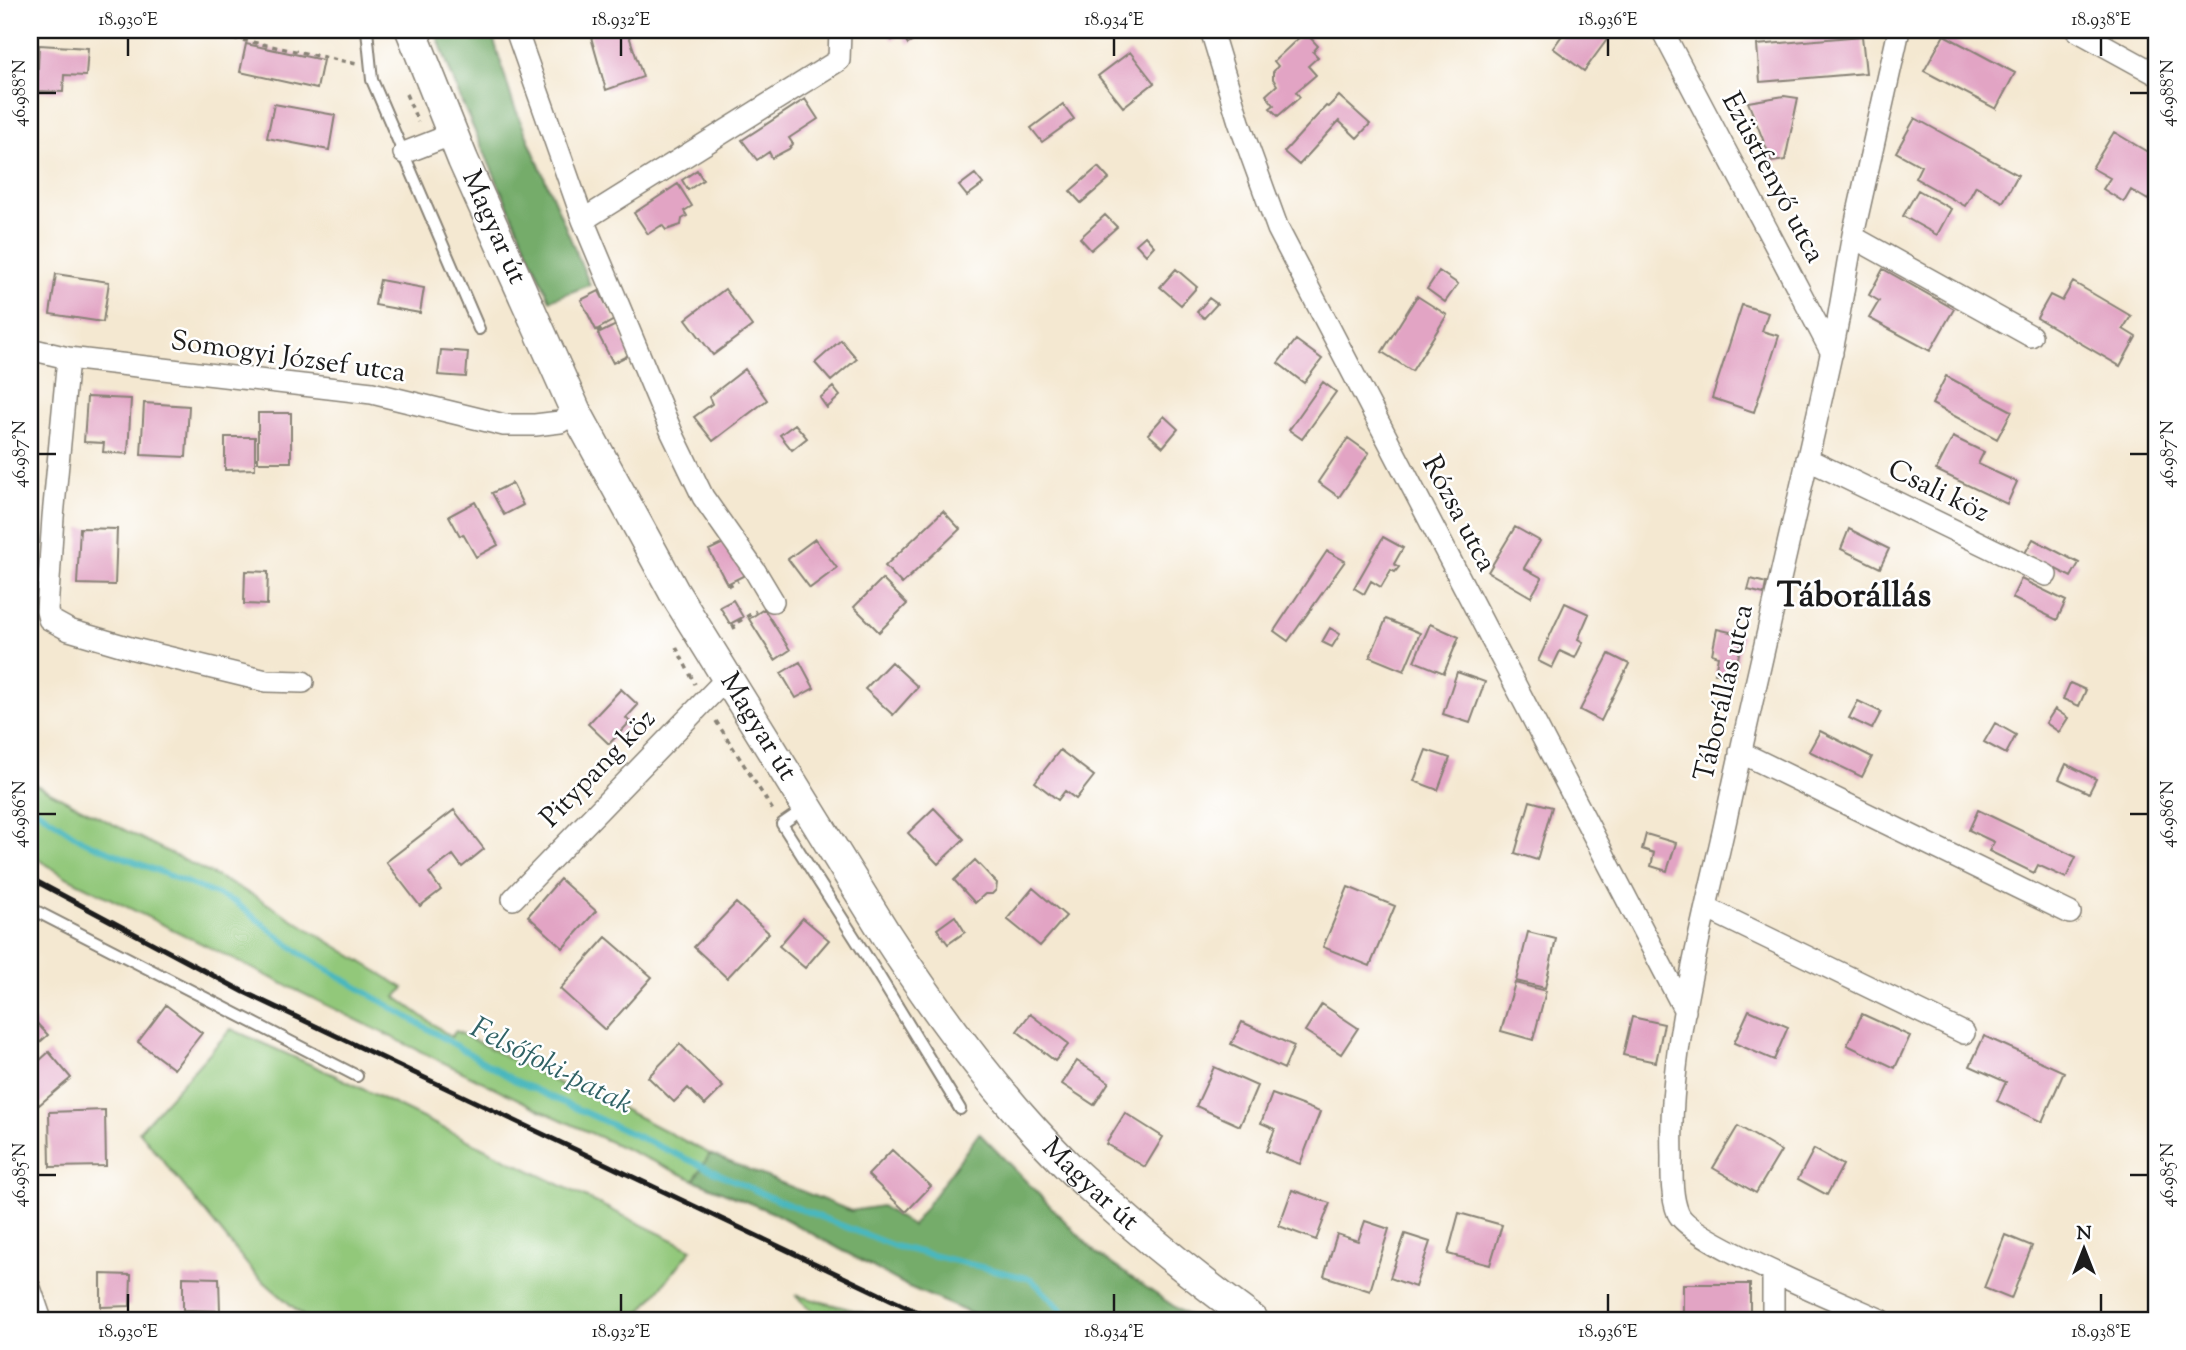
<svg xmlns="http://www.w3.org/2000/svg" width="2186" height="1350" viewBox="0 0 2186 1350" font-family="'Sorts Mill Goudy',serif">
<style>
.green{fill:#92c87a;stroke:#57724b;stroke-width:2}
.forest{fill:#75ac6a;stroke:#486443;stroke-width:2}
.lines{fill:none;stroke-linecap:round;stroke-linejoin:round}
.stream{stroke:#48b7be;stroke-width:6}
.building{fill:#e2a4c4}
.lane-casing{stroke:#888276;stroke-width:14}
.street-casing{stroke:#888276;stroke-width:24}
.secondary-casing{stroke:#888276;stroke-width:33}
.path{stroke:#888276;stroke-width:3.5;stroke-dasharray:5 5;stroke-linecap:butt}
.lane{stroke:#fff;stroke-width:10}
.street{stroke:#fff;stroke-width:21}
.secondary{stroke:#fff;stroke-width:30}
.rail{stroke:#1c1c1c;stroke-width:5}
.ticks{fill:none;stroke:#1c1c1c;stroke-width:2.5}
.labels{text-anchor:middle;dominant-baseline:central;stroke-width:5;stroke-linejoin:round;paint-order:stroke}
.street-label{font-size:28px;fill:#1c1c1c;stroke:#fff}
.water-label{font-size:30px;font-style:italic;fill:#306265;stroke:#fff}
.district-label{font-size:35px;font-weight:bold;fill:#1c1c1c;stroke:#fff}
.neatline{fill:none;stroke:#1c1c1c;stroke-width:2.5}
.ticks-label{font-size:18px;text-anchor:middle;fill:#1c1c1c}
</style>
<rect width="100%" height="100%" fill="#fff"/>
<filter id="ink" filterUnits="userSpaceOnUse"><feTurbulence type="fractalNoise" baseFrequency=".0143" numOctaves="2"/><feDisplacementMap in="SourceGraphic" scale="14" xChannelSelector="R" yChannelSelector="G"/><feConvolveMatrix kernelMatrix="1 2 1 2 8 2 1 2 1" color-interpolation-filters="sRGB"/></filter>
<filter id="wash" filterUnits="userSpaceOnUse"><feTurbulence type="fractalNoise" baseFrequency=".00686" numOctaves="4" result="noise"/><feDisplacementMap in="SourceGraphic" scale="28" xChannelSelector="R" yChannelSelector="G"/><feGaussianBlur stdDeviation="1.57" result="paint"/><feColorMatrix in="noise" values="0 0 0 0 0 0 0 0 0 0 0 0 0 0 0 0 0 1.4 0 .05"/><feComposite in="paint" operator="in"/></filter>
<g filter="url(#wash)">
<rect width="100%" height="100%" fill="#f4e8d1"/>
<path class="green" d="M 30,782 L 255,896 L 404,988 L 396,997 L 451,1037 L 456,1031 L 564,1086 L 621,1108 L 710,1154 L 694,1180 L 540,1110 L 68,878 L 30,854 Z
M 231,1029 L 334,1075 L 692,1249 L 635,1320 L 308,1320 L 255,1274 L 139,1131 Z
M 795,1295 L 869,1314 L 882,1320 L 822,1320 Z"/>
<path class="forest" d="M 435,30 L 491,30 L 513,103 L 590,285 L 550,300 L 460,98 Z
M 979,1133 L 1097,1254 L 1194,1320 L 986,1320 L 909,1287 L 776,1214 L 694,1180 L 710,1154 L 851,1211 L 881,1206 L 912,1226 Z"/>
<g class="lines">
<path class="stream" d="M 30,805 L 83,841 L 235,902 L 300,953 L 514,1080 L 772,1198 L 894,1246 L 1031,1279 L 1072,1320"/>
</g>
<g id="blocks">
<path class="building" d="M 589,30 L 627,30 L 643,77 L 606,90 Z
M 886,30 L 926,30 L 927,32 L 908,44 L 902,34 L 892,40 Z
M 1566,30 L 1614,30 L 1584,71 L 1553,48 Z
M 1305,32 L 1318,46 L 1313,52 L 1318,57 L 1308,66 L 1316,75 L 1296,92 L 1300,97 L 1278,116 L 1270,108 L 1274,105 L 1266,95 L 1277,85 L 1273,79 L 1273,72 L 1278,66 L 1274,61 Z
M 1944,35 L 2015,73 L 1996,109 L 1924,71 Z
M 1862,36 L 1866,73 L 1760,82 L 1757,45 Z
M 246,44 L 323,60 L 317,89 L 240,72 Z
M 39,45 L 88,48 L 86,76 L 64,75 L 63,92 L 37,91 Z
M 1130,52 L 1154,83 L 1123,107 L 1098,76 Z
M 1339,96 L 1370,124 L 1357,138 L 1339,121 L 1299,165 L 1284,152 L 1326,106 L 1328,107 Z
M 1784,96 L 1798,98 L 1785,160 L 1772,162 L 1748,102 Z
M 805,99 L 818,119 L 789,138 L 793,144 L 789,149 L 772,158 L 769,152 L 757,160 L 742,140 Z
M 274,104 L 335,115 L 329,150 L 267,138 Z
M 1063,104 L 1074,119 L 1042,142 L 1031,128 Z
M 1915,118 L 2018,175 L 2003,202 L 1976,186 L 1965,206 L 1915,178 L 1921,166 L 1896,152 Z
M 2114,132 L 2156,157 L 2156,187 L 2148,200 L 2131,190 L 2124,202 L 2103,189 L 2110,178 L 2092,168 Z
M 1098,167 L 1109,179 L 1081,203 L 1070,191 Z
M 697,170 L 703,180 L 688,190 L 682,180 Z
M 975,174 L 983,184 L 967,196 L 959,186 Z
M 678,184 L 692,206 L 684,211 L 687,216 L 682,219 L 681,225 L 666,230 L 662,225 L 648,234 L 634,213 Z
M 1918,190 L 1951,209 L 1937,235 L 1903,216 Z
M 1105,215 L 1117,227 L 1091,250 L 1080,238 Z
M 1145,236 L 1154,246 L 1146,255 L 1136,244 Z
M 1176,269 L 1197,287 L 1181,305 L 1160,287 Z
M 1883,269 L 1954,309 L 1930,351 L 1869,318 L 1879,301 L 1869,295 Z
M 1439,271 L 1458,284 L 1445,302 L 1427,289 Z
M 56,274 L 109,282 L 103,322 L 50,314 Z
M 380,280 L 424,288 L 420,313 L 375,305 Z
M 2073,282 L 2131,316 L 2123,329 L 2136,337 L 2120,366 L 2037,318 L 2050,295 L 2062,301 Z
M 725,289 L 752,326 L 713,355 L 686,319 Z
M 599,291 L 614,320 L 596,330 L 581,300 Z
M 1417,296 L 1447,315 L 1412,371 L 1382,352 Z
M 1209,298 L 1217,304 L 1204,318 L 1197,312 Z
M 1742,305 L 1768,313 L 1762,331 L 1779,336 L 1754,412 L 1712,398 Z
M 616,325 L 631,354 L 613,363 L 598,334 Z
M 841,340 L 857,359 L 831,381 L 815,363 Z
M 1296,340 L 1322,359 L 1304,383 L 1278,363 Z
M 441,350 L 468,352 L 466,377 L 438,375 Z
M 745,369 L 767,400 L 713,441 L 694,417 L 712,404 L 709,397 Z
M 1946,376 L 2012,411 L 1997,439 L 1932,404 Z
M 1323,382 L 1336,392 L 1302,439 L 1289,430 Z
M 833,387 L 840,396 L 827,408 L 820,398 Z
M 87,397 L 131,399 L 128,454 L 103,452 L 104,443 L 84,442 Z
M 144,403 L 189,406 L 186,457 L 141,455 Z
M 258,413 L 291,413 L 291,462 L 258,462 Z
M 1164,416 L 1178,429 L 1163,447 L 1148,434 Z
M 795,424 L 807,438 L 792,450 L 780,435 Z
M 225,437 L 255,437 L 255,469 L 225,470 Z
M 1953,437 L 1984,452 L 1978,464 L 2017,482 L 2007,504 L 1936,470 Z
M 1348,438 L 1369,453 L 1339,497 L 1318,482 Z
M 512,483 L 523,505 L 504,515 L 492,493 Z
M 475,502 L 498,545 L 476,557 L 463,534 L 460,536 L 449,516 Z
M 943,511 L 960,529 L 902,584 L 885,566 Z
M 1515,527 L 1540,541 L 1524,568 L 1542,578 L 1531,597 L 1488,572 Z
M 80,528 L 117,529 L 115,585 L 77,584 Z
M 1849,529 L 1889,549 L 1880,568 L 1841,549 Z
M 1383,537 L 1403,548 L 1394,564 L 1399,567 L 1395,572 L 1391,570 L 1381,587 L 1371,581 L 1364,594 L 1354,588 Z
M 815,539 L 837,568 L 810,588 L 788,559 Z
M 2033,539 L 2079,563 L 2071,577 L 2025,553 Z
M 728,541 L 745,575 L 727,584 L 709,550 Z
M 1327,551 L 1345,561 L 1288,641 L 1274,631 Z
M 245,571 L 268,572 L 267,605 L 244,604 Z
M 882,579 L 907,604 L 879,632 L 854,607 Z
M 1751,579 L 1766,583 L 1764,594 L 1748,590 Z
M 2021,579 L 2066,601 L 2057,620 L 2012,598 Z
M 733,600 L 743,617 L 730,624 L 720,607 Z
M 1565,603 L 1589,614 L 1578,639 L 1583,642 L 1575,658 L 1560,651 L 1552,668 L 1538,661 Z
M 764,609 L 790,650 L 775,660 L 749,619 Z
M 1386,619 L 1420,633 L 1404,671 L 1370,657 Z
M 1430,624 L 1459,637 L 1444,673 L 1414,661 Z
M 1330,628 L 1340,634 L 1332,647 L 1322,642 Z
M 1717,629 L 1743,635 L 1734,677 L 1715,673 L 1718,656 L 1712,654 Z
M 1609,654 L 1629,664 L 1601,721 L 1580,710 Z
M 800,662 L 814,688 L 796,698 L 781,673 Z
M 891,662 L 918,687 L 893,715 L 865,689 Z
M 1457,672 L 1485,682 L 1470,723 L 1443,714 Z
M 2070,683 L 2086,690 L 2079,706 L 2063,699 Z
M 621,689 L 638,705 L 626,718 L 630,722 L 609,744 L 588,724 Z
M 1858,701 L 1881,712 L 1872,729 L 1849,718 Z
M 2055,709 L 2068,718 L 2059,732 L 2046,723 Z
M 1995,723 L 2016,735 L 2006,754 L 1984,742 Z
M 1820,731 L 1872,757 L 1862,777 L 1809,751 Z
M 1060,750 L 1094,776 L 1076,799 L 1065,791 L 1058,800 L 1035,782 Z
M 1426,750 L 1450,758 L 1438,790 L 1414,781 Z
M 2066,764 L 2096,779 L 2089,793 L 2059,779 Z
M 1530,801 L 1552,807 L 1537,860 L 1515,853 Z
M 934,808 L 964,839 L 938,864 L 908,833 Z
M 454,810 L 484,849 L 462,867 L 453,855 L 429,873 L 441,890 L 420,906 L 386,862 Z
M 1978,810 L 2076,857 L 2066,878 L 2038,865 L 2034,873 L 1989,851 L 1994,842 L 1969,830 Z
M 1646,834 L 1676,843 L 1667,871 L 1651,866 L 1654,853 L 1642,849 Z
M 975,860 L 997,883 L 996,890 L 992,894 L 985,894 L 975,903 L 954,880 Z
M 560,879 L 596,911 L 563,948 L 528,916 Z
M 1348,887 L 1395,906 L 1370,966 L 1323,947 Z
M 1033,888 L 1066,916 L 1040,946 L 1007,919 Z
M 736,903 L 769,933 L 727,978 L 694,947 Z
M 955,916 L 965,932 L 948,944 L 937,929 Z
M 803,918 L 829,940 L 805,968 L 779,946 Z
M 1528,932 L 1556,939 L 1545,988 L 1516,981 Z
M 606,937 L 652,977 L 605,1030 L 560,989 Z
M 1515,983 L 1546,991 L 1533,1040 L 1501,1031 Z
M 1322,1004 L 1358,1028 L 1341,1054 L 1305,1031 Z
M 166,1005 L 202,1033 L 174,1069 L 138,1042 Z
M 1749,1010 L 1788,1027 L 1774,1060 L 1734,1043 Z
M 1030,1014 L 1069,1044 L 1055,1061 L 1017,1031 Z
M 1862,1014 L 1910,1036 L 1895,1068 L 1847,1045 Z
M 30,1016 L 48,1035 L 30,1051 Z
M 1632,1017 L 1664,1024 L 1656,1062 L 1623,1055 Z
M 1242,1022 L 1294,1046 L 1284,1069 L 1231,1044 Z
M 1984,1036 L 2064,1072 L 2042,1122 L 1997,1101 L 2006,1082 L 1970,1066 Z
M 680,1044 L 723,1087 L 705,1105 L 688,1088 L 674,1102 L 648,1077 Z
M 49,1052 L 71,1078 L 39,1105 L 30,1095 L 30,1069 Z
M 1077,1061 L 1109,1082 L 1094,1105 L 1062,1084 Z
M 1214,1067 L 1257,1086 L 1240,1126 L 1196,1106 Z
M 1272,1094 L 1320,1112 L 1300,1164 L 1266,1151 L 1275,1129 L 1261,1123 Z
M 105,1110 L 106,1166 L 50,1167 L 49,1112 Z
M 1125,1113 L 1163,1137 L 1145,1167 L 1106,1144 Z
M 1738,1126 L 1781,1151 L 1756,1193 L 1713,1168 Z
M 1814,1149 L 1843,1165 L 1827,1195 L 1798,1179 Z
M 892,1150 L 931,1186 L 906,1212 L 868,1175 Z
M 1292,1190 L 1330,1203 L 1316,1240 L 1279,1226 Z
M 1459,1213 L 1502,1225 L 1490,1265 L 1448,1254 Z
M 1365,1221 L 1389,1229 L 1370,1291 L 1324,1276 L 1337,1234 L 1358,1241 Z
M 1405,1234 L 1430,1242 L 1415,1287 L 1390,1278 Z
M 2005,1235 L 2032,1246 L 2011,1299 L 1984,1288 Z
M 101,1274 L 131,1275 L 130,1306 L 101,1307 Z
M 183,1277 L 219,1278 L 220,1311 L 183,1310 Z
M 1683,1284 L 1750,1284 L 1750,1315 L 1683,1315 Z
M 1795,1317 L 1833,1318 L 1833,1320 L 1795,1320 Z"/>
</g>
</g>
<g filter="url(#ink)">
<use href="#blocks" fill-opacity="0" stroke="#888276" stroke-width="2"/>
<g class="lines">
<g class="lane-casing">
<path id="lane" d="M 367,30 L 372,80 L 479,329
M 805,808 L 782,824 L 879,976 L 960,1109
M 30,908 L 357,1076"/>
</g>
<g class="street-casing">
<path id="street" d="M 516,30 L 583,220 L 672,433 L 703,497 L 755,571 L 773,601
M 1211,30 L 1239,122 L 1278,229 L 1685,1011
M 1662,30 L 1832,353
M 2076,30 L 2156,74
M 404,153 L 453,134
M 583,220 L 839,60 L 840,30
M 1853,237 L 2031,336
M 30,349 L 68,358 L 372,393 L 504,425 L 535,425 L 560,422 L 576,412
M 68,358 L 53,517 L 47,611 L 49,619 L 69,630 L 134,649 L 266,681 L 303,682
M 1807,459 L 2046,575
M 1740,752 L 2070,913
M 513,899 L 727,678
M 1706,908 L 1964,1033
M 30,1288 L 41,1320
M 1773,1320 L 1773,1272
M 1881,1320 C 1848,1305 1689,1240 1678,1213 C 1671,1196 1672,1174 1672,1156 C 1668,1051 1701,931 1724,828 C 1758,670 1796,513 1831,355 C 1840,315 1845,275 1853,235 C 1868,166 1884,98 1899,30"/>
</g>
<g class="secondary-casing">
<g id="secondary">
<path id="s1" d="M 411,30 L 463,160 L 576,412 L 674,592 L 885,933 C 940,1018 1001,1100 1073,1171 C 1130,1225 1190,1274 1253,1320"/>
</g>
</g>
<path class="path" d="M 194,30 L 357,64
M 406,94 L 418,122
M 597,332 L 606,327
M 728,586 L 738,581
M 735,629 L 733,625 L 756,611
M 676,647 L 695,684
M 716,721 L 774,812"/>
<use href="#lane" class="lane"/>
<use href="#street" class="street"/>
<use href="#secondary" class="secondary"/>
<path class="rail" d="M 30,878 L 244,992 L 934,1320"/>
</g>
</g>
<path class="ticks" d="M 128,38 L 128,56M 621,38 L 621,56M 1114,38 L 1114,56M 1608,38 L 1608,56M 2101,38 L 2101,56M 38,93 L 56,93M 2130,93 L 2148,93M 38,454 L 56,454M 2130,454 L 2148,454M 38,814 L 56,814M 2130,814 L 2148,814M 38,1175 L 56,1175M 2130,1175 L 2148,1175M 128,1294 L 128,1312M 621,1294 L 621,1312M 1114,1294 L 1114,1312M 1608,1294 L 1608,1312M 2101,1294 L 2101,1312"/>
<g class="labels">
<g class="street-label">
<text transform="translate(1772 178) rotate(62)">Ezüstfenyő utca</text>
<text stroke="none"><textPath href="#s1" startOffset="214">Magyar út</textPath></text>
<text transform="translate(288 358) rotate(8)">Somogyi József utca</text>
<text transform="translate(1938 492) rotate(26)">Csali köz</text>
<text transform="translate(1458 514) rotate(62)">Rózsa utca</text>
<text transform="translate(1725 693) rotate(-77)">Táborállás utca</text>
<text stroke="none"><textPath href="#s1" startOffset="780">Magyar út</textPath></text>
<text transform="translate(599 769) rotate(-46)">Pitypang köz</text>
<text stroke="none"><textPath href="#s1" startOffset="1348">Magyar út</textPath></text>
</g>
<g class="water-label">
<text transform="translate(551 1067) rotate(27)">Felsőfoki-patak</text>
</g>
<g class="district-label">
<text x="1854" y="597">Táborállás</text>
</g>
</g>
<rect width="2186" height="1350" fill="none" stroke="#fff" stroke-width="77"/>
<g transform="translate(2084 1249)" stroke="#ffffff" stroke-width="5" paint-order="stroke">
<path d="M0-5L12 26L0 18L-12 26Z" fill="#1c1c1c"/>
<text y="-10" font-size="19" font-weight="bold" text-anchor="middle" fill="#1c1c1c">N</text>
</g>
<rect x="38" y="38" width="2110" height="1274" class="neatline"/>
<g class="ticks-label">
<text x="128" y="25">18.930°E</text>
<text x="621" y="25">18.932°E</text>
<text x="1114" y="25">18.934°E</text>
<text x="1608" y="25">18.936°E</text>
<text x="2101" y="25">18.938°E</text>
<text transform="translate(19 93) rotate(-90)" y="6">46.988°N</text>
<text transform="translate(2167 93) rotate(-90)" y="6">46.988°N</text>
<text transform="translate(19 454) rotate(-90)" y="6">46.987°N</text>
<text transform="translate(2167 454) rotate(-90)" y="6">46.987°N</text>
<text transform="translate(19 814) rotate(-90)" y="6">46.986°N</text>
<text transform="translate(2167 814) rotate(-90)" y="6">46.986°N</text>
<text transform="translate(19 1175) rotate(-90)" y="6">46.985°N</text>
<text transform="translate(2167 1175) rotate(-90)" y="6">46.985°N</text>
<text x="128" y="1337">18.930°E</text>
<text x="621" y="1337">18.932°E</text>
<text x="1114" y="1337">18.934°E</text>
<text x="1608" y="1337">18.936°E</text>
<text x="2101" y="1337">18.938°E</text>
</g>
</svg>
